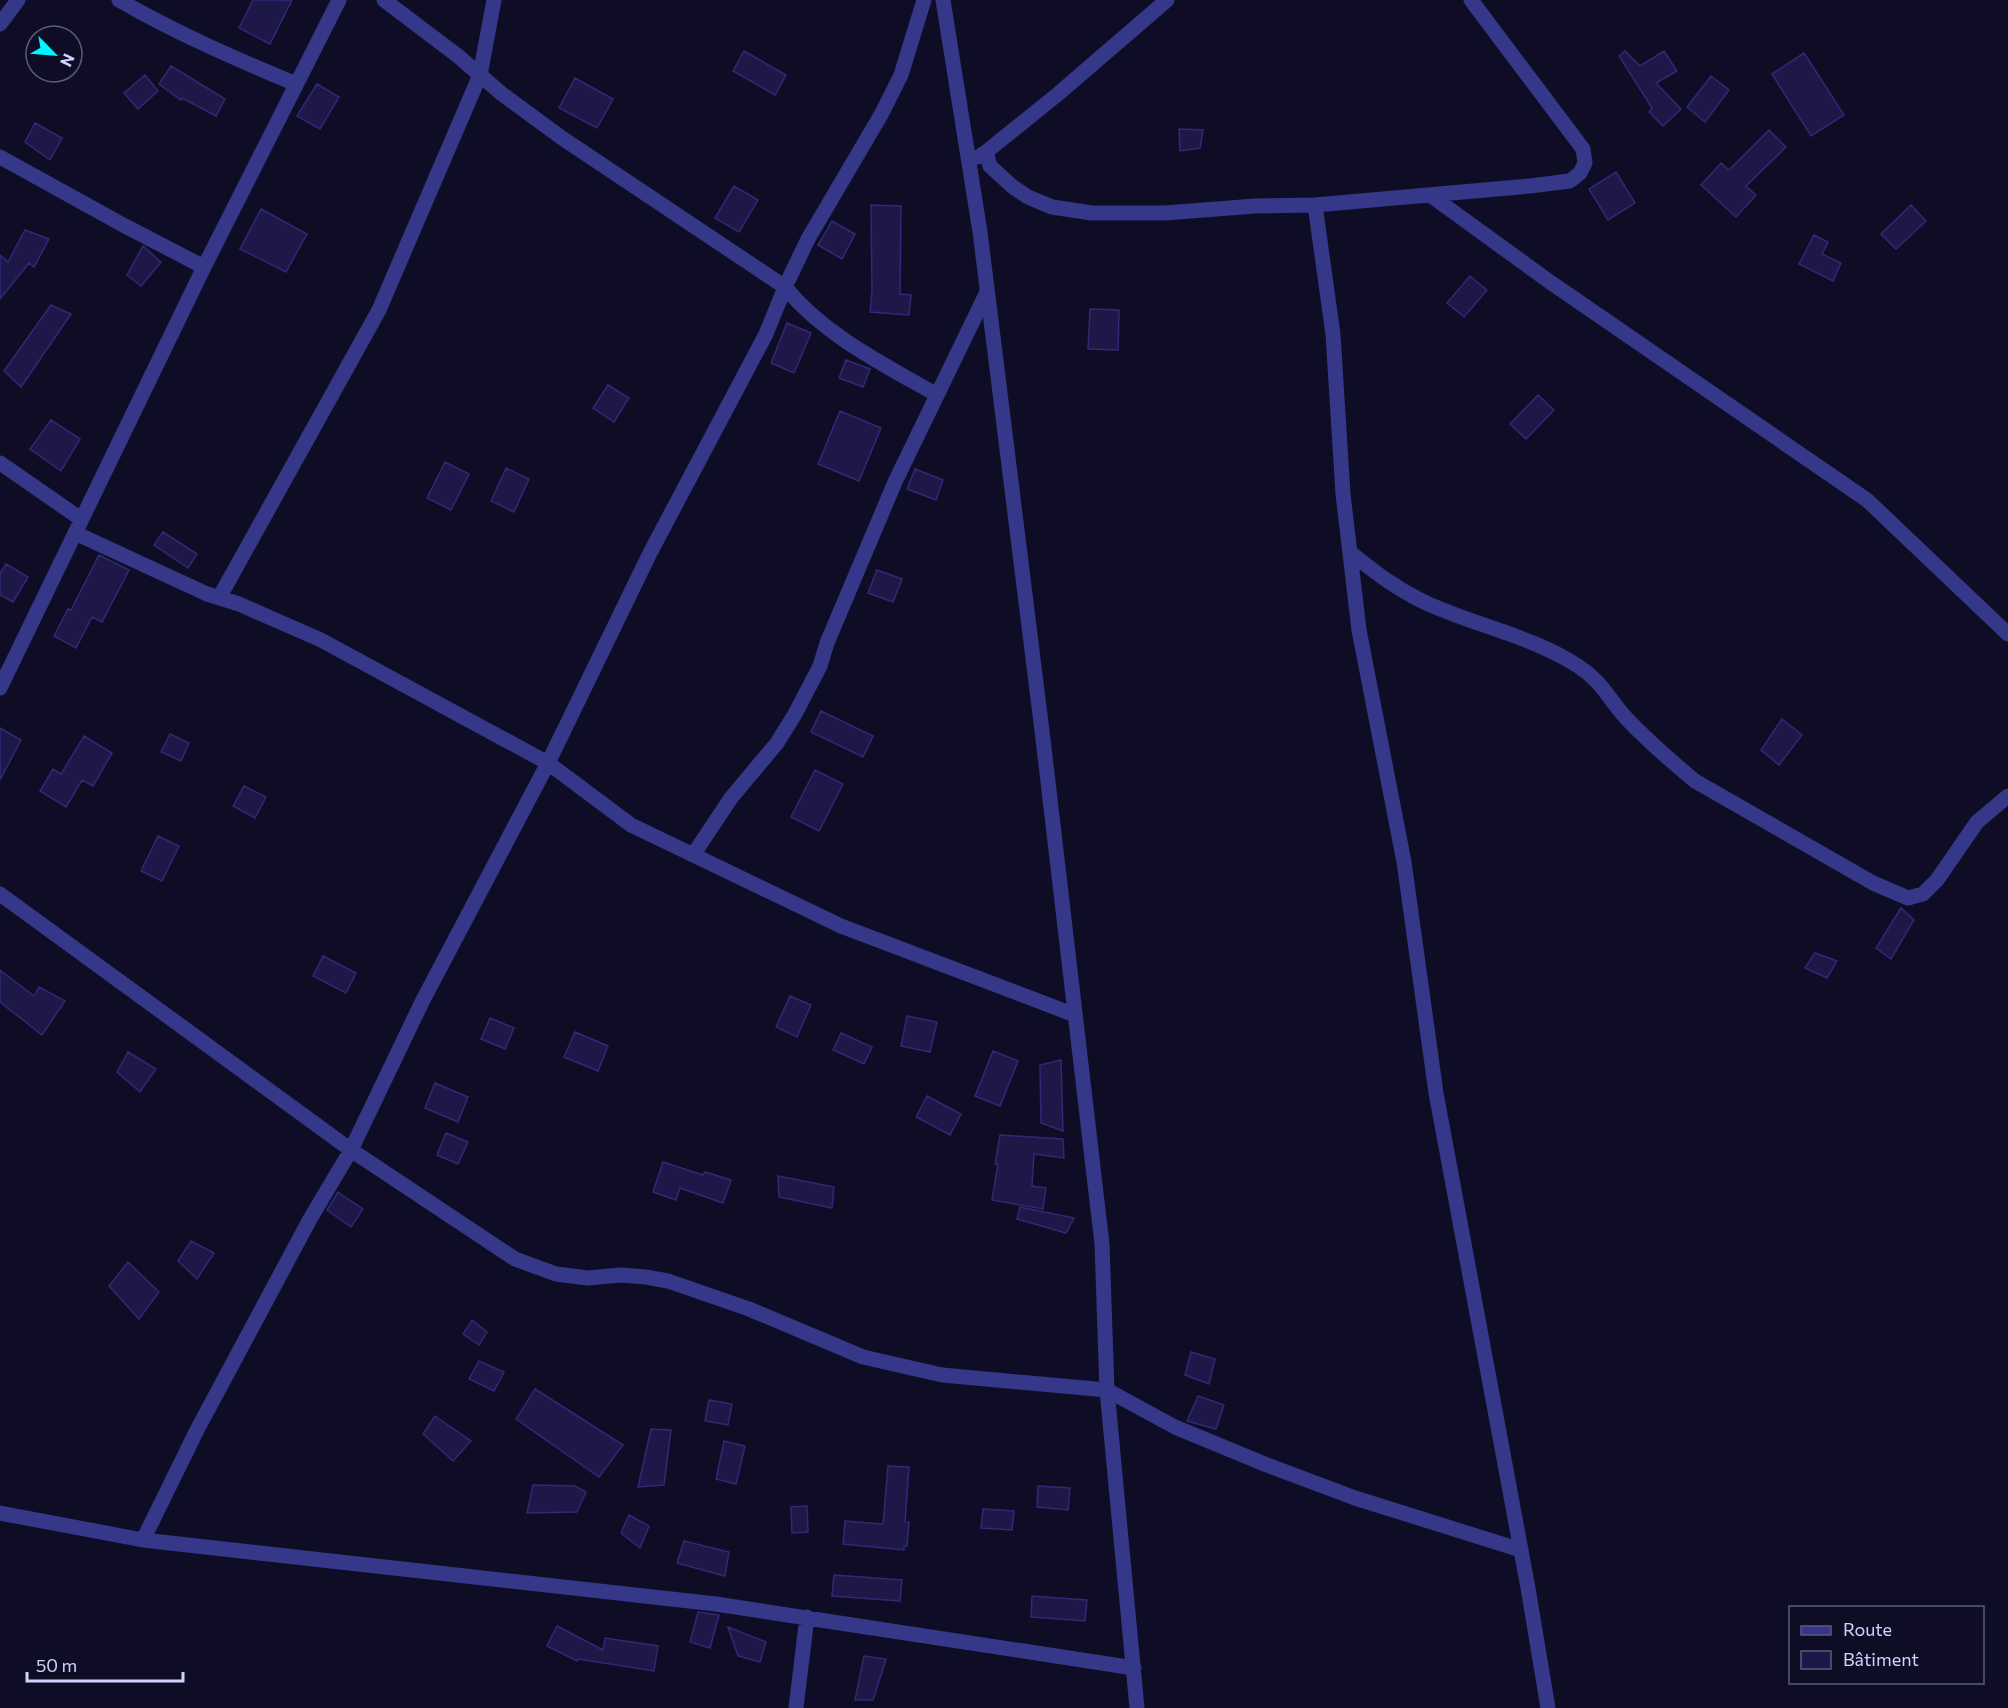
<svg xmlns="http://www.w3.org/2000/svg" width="2008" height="1708" viewBox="0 0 2008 1708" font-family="Commissioner,sans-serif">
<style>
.building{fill:#1e1848;stroke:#322875;stroke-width:1.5}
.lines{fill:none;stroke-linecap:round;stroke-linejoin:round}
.minor{stroke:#353788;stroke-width:15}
.tertiary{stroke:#353788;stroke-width:15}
</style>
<rect width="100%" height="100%" fill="#0f0d25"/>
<path class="building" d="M 253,0 L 292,0 L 270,44 L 239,28 Z
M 744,51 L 786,75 L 775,95 L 733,71 Z
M 1625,51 L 1640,66 L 1664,51 L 1677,71 L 1656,83 L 1681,109 L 1663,126 L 1649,112 L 1652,108 L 1619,56 Z
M 1804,53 L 1844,115 L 1811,136 L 1772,74 Z
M 171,66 L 225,99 L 216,116 L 182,98 L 181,100 L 159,84 Z
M 145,75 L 158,91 L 138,109 L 124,93 Z
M 1711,76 L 1729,90 L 1705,122 L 1687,107 Z
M 575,78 L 613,99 L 597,128 L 559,108 Z
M 317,84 L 339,97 L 320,129 L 297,116 Z
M 35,123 L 62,138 L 50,160 L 25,142 Z
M 1179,129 L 1203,130 L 1200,148 L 1180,151 Z
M 1769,130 L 1786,147 L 1746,186 L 1756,195 L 1736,217 L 1701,185 L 1721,163 L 1729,170 Z
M 1616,172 L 1635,203 L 1608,220 L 1589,189 Z
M 734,186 L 758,200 L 739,232 L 715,218 Z
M 871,205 L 901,206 L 900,294 L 911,295 L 909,315 L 870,312 L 872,291 Z
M 1911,205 L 1926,221 L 1896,249 L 1881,234 Z
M 261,209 L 307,234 L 286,272 L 240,249 Z
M 832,221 L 855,234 L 842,259 L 818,245 Z
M 25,230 L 49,239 L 34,267 L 29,263 L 0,299 L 0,255 L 8,262 Z
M 1814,235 L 1828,242 L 1822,254 L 1841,263 L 1833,281 L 1799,264 Z
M 143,246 L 161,262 L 141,286 L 127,275 Z
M 1470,276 L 1487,290 L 1464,317 L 1447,303 Z
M 51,305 L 71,314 L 21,387 L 4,371 Z
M 1090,309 L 1119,310 L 1118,350 L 1088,349 Z
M 787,323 L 811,333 L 794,373 L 771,363 Z
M 846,360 L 870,369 L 863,387 L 839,378 Z
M 608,385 L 629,398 L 614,422 L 593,408 Z
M 1538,395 L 1554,410 L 1526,439 L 1510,424 Z
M 840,411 L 881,428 L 859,481 L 818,464 Z
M 51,420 L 80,439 L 61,471 L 30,449 Z
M 445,462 L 469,474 L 451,510 L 427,498 Z
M 506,468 L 529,479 L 514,512 L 491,501 Z
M 915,469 L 943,480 L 936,500 L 907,489 Z
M 163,532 L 197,554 L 188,568 L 154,545 Z
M 99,555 L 129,570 L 102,622 L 92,617 L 76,648 L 54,636 L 68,609 L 71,610 Z
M 6,564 L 28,577 L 13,602 L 0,595 L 0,573 Z
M 877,570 L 902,579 L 893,602 L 868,593 Z
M 821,711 L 873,736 L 863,757 L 811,732 Z
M 1782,719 L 1802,735 L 1779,765 L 1761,750 Z
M 0,728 L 21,740 L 0,780 Z
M 170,734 L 189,743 L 181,761 L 161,752 Z
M 84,736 L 112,753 L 93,786 L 82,780 L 66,807 L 40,791 L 53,769 L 61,774 Z
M 815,770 L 843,784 L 819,831 L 791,817 Z
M 244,786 L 266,797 L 255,818 L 233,806 Z
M 158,836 L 179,846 L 162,881 L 141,871 Z
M 1901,908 L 1914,920 L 1891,959 L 1876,948 Z
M 1815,953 L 1837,961 L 1827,978 L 1805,968 Z
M 323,956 L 356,973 L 346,993 L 313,976 Z
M 0,970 L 34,996 L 39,987 L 65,1001 L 42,1035 L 0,1002 Z
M 790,996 L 811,1005 L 797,1037 L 776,1027 Z
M 907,1016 L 937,1022 L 930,1052 L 901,1046 Z
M 490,1018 L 514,1028 L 505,1049 L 481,1039 Z
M 575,1032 L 608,1046 L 598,1071 L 564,1057 Z
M 841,1033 L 872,1047 L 864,1064 L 833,1050 Z
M 993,1051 L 1018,1061 L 1000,1106 L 975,1096 Z
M 128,1052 L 156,1069 L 140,1092 L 117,1072 Z
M 1061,1060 L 1063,1131 L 1041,1123 L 1040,1065 Z
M 435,1083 L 468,1097 L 458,1122 L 425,1108 Z
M 927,1096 L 961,1114 L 950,1135 L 916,1117 Z
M 446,1133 L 468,1142 L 458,1164 L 437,1155 Z
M 1000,1135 L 1063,1139 L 1064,1158 L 1034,1154 L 1032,1186 L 1046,1188 L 1043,1209 L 992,1200 L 998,1164 L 995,1164 Z
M 663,1162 L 703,1175 L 705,1172 L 731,1180 L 723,1203 L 680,1188 L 676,1200 L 653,1192 Z
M 778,1176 L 834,1187 L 832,1208 L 779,1197 Z
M 338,1192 L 363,1209 L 351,1227 L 327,1210 Z
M 1020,1207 L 1074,1218 L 1066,1233 L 1017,1219 Z
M 191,1241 L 214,1253 L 197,1279 L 178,1261 Z
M 128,1262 L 159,1292 L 139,1319 L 109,1286 Z
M 472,1320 L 487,1332 L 479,1345 L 463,1334 Z
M 1191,1352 L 1215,1359 L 1209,1384 L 1185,1375 Z
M 479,1361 L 504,1372 L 494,1391 L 469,1379 Z
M 535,1389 L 623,1445 L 599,1477 L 516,1419 Z
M 1198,1396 L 1224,1405 L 1216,1429 L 1187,1421 Z
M 709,1400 L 732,1404 L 728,1425 L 705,1421 Z
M 435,1416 L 471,1441 L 453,1461 L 423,1434 Z
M 651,1429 L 671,1430 L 664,1485 L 638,1487 Z
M 724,1441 L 745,1446 L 736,1484 L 716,1479 Z
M 888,1466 L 909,1467 L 905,1522 L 909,1522 L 907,1546 L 904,1546 L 904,1550 L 843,1544 L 845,1521 L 883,1524 Z
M 533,1485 L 575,1486 L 586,1492 L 577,1512 L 527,1513 Z
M 1038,1486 L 1070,1488 L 1068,1510 L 1037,1507 Z
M 807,1506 L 808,1532 L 792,1533 L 791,1507 Z
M 983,1509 L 1014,1511 L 1012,1530 L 981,1528 Z
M 629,1515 L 649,1526 L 640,1548 L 621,1533 Z
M 684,1541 L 729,1552 L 725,1576 L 677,1563 Z
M 834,1575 L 902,1580 L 900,1601 L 832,1596 Z
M 1032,1596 L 1087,1600 L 1085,1621 L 1031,1617 Z
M 698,1612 L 719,1615 L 710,1648 L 690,1642 Z
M 557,1626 L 603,1650 L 605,1638 L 658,1646 L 654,1671 L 578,1659 L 577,1661 L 547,1646 Z
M 728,1627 L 766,1642 L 760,1662 L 738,1656 Z
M 864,1656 L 886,1659 L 873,1700 L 855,1700 Z"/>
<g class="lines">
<path class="minor" d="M 119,0 C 176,33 236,59 296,84
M 384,0 L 458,56 L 502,94 L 562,138 L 785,287 C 824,335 883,364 937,395
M 0,24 L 18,0
M 986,152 L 990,166 L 1013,187 L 1028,197 L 1052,207 L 1092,213 L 1165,213 L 1255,206 L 1315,205 L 1530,186 L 1570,181 L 1580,173 L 1585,163 L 1583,149 L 1471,0
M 0,157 L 125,226 L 204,267
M 978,157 L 986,152 L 1058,94 L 1167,0
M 1430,195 L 1550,282 L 1867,500 L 2008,634
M 1315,205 L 1333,334 L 1343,494 L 1359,630 L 1404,862 L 1436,1093 L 1528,1588 L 1548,1708
M 0,463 L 81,519
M 75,533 L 207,594 L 239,604 L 321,640 L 548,763 L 631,825 L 841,926 L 1075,1015
M 1350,552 C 1373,571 1394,587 1422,601 C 1472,625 1530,635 1578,666 C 1603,682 1609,700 1627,719 C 1648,741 1672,762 1695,781 L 1873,883 L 1908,898 L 1923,894 L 1937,880 L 1977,822 L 2008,796
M 219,598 L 379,310 L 480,75 L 494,0
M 0,688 L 204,267 L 339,0
M 693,855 L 731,798 L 777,743 L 795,714 L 820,666 L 827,643 L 895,482 L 987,292
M 0,894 L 351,1150 L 515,1259 L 556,1274 L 588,1278 L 621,1275 L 646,1277 L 668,1281 L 749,1309 L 863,1357 L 942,1375 L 1107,1390 L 1175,1427 L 1267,1465 L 1355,1498 L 1521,1550
M 0,1513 L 143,1540 L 716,1604 L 1134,1668
M 143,1540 L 197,1430 L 310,1219 L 351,1150 L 422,1002 L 548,763 L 650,553 L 766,334 L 785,287 L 808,239 L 882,113 L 901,75 L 924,0
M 796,1708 L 807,1617"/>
<path class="tertiary" d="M 943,0 L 980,232 L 1043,739 L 1102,1244 L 1107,1390 L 1137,1708"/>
</g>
<rect x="1789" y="1606" width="195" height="78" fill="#0f0d25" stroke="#5d5b7c" stroke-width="1.5"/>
<rect x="1801" y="1626" width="30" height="9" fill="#353788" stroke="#5d5b7c" stroke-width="1.5"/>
<text x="1843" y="1636" font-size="18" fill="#d3d1ff">Route</text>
<rect x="1801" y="1651" width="30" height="18" fill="#1e1848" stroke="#5d5b7c" stroke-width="1.5"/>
<text x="1843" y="1666" font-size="18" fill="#d3d1ff">Bâtiment</text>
<g transform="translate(54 54) rotate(115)"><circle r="28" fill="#0f0d25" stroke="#5d5b7c" stroke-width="1.5"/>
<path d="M0-4.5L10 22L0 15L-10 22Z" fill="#00f5fc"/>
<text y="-9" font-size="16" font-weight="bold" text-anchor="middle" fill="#d3d1ff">N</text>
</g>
<path d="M27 1672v9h156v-9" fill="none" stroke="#d3d1ff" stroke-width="3"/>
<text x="36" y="1672" font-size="18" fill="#d3d1ff" stroke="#0f0d25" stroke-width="4.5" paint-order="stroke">50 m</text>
</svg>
